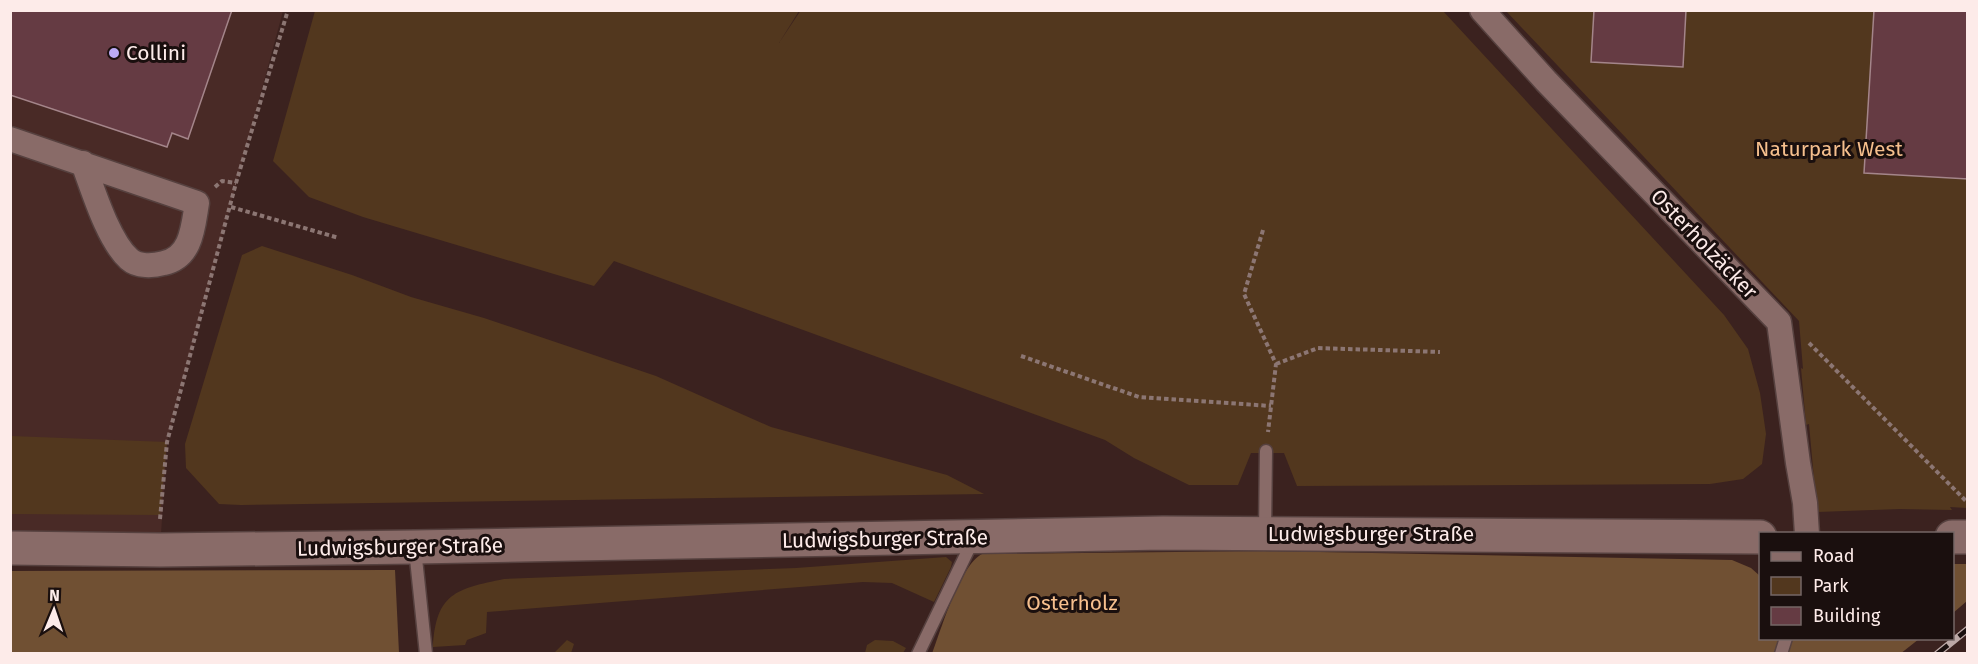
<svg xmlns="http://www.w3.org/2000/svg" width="1978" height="664" viewBox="0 0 1978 664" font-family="'Fira Sans',sans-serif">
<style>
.built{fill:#492a26}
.green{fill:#52371e}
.forest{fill:#705033}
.building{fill:#653b43;stroke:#a4858a;stroke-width:1.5}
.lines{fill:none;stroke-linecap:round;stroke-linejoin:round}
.lane-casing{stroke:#56413f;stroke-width:15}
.street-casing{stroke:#56413f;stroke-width:27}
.secondary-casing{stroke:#56413f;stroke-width:36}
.path{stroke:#8c7673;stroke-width:4;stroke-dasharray:4.5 3;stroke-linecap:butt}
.lane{stroke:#896b68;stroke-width:12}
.street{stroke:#896b68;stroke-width:24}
.secondary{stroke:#896b68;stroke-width:33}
.rail-casing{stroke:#bca8a6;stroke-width:7}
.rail{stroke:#1a0f0e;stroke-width:4.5;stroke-dasharray:14;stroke-linecap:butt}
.poi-dot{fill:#bbaaf6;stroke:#1a0f0e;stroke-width:2}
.labels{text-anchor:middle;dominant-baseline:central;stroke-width:6;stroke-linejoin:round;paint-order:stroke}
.poi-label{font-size:21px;fill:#fdebe9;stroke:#1a0f0e;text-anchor:start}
.park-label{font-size:21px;fill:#f6bf8d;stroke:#1a0f0e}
.street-label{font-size:21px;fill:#fdebe9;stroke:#1a0f0e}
</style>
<rect width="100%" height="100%" fill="#3b221f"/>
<path class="built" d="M 11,11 L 283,11 L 167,442 L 160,550 L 11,548 Z"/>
<path class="green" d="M 801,10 L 1443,11 L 1724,315 L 1748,349 L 1760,393 L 1766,434 L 1762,464 L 1743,479 L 1710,484 L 1297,486 L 1284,453 L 1251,453 L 1238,485 L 1189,485 L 1134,458 L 1105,440 L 614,261 L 594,286 L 363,217 L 309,197 L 273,161 L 315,11 L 799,11 L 779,43 Z
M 1506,11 L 1967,11 L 1967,508 L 1950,507 L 1952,510 L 1900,509 L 1817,512 L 1809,424 L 1806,425 L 1801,368 L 1803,369 L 1799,321 Z
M 262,246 L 352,275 L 411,297 L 484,318 L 656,376 L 771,427 L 947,475 L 984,494 L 241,505 L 219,504 L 186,468 L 185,444 L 242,255 Z
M 11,436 L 167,442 L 160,515 L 11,514 Z
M 946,557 L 952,562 L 951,567 L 934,602 L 892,583 L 863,582 L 487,612 L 486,633 L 467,640 L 465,645 L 433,647 C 436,593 456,589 504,579 L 796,568 Z
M 567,640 L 574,644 L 571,653 L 554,653 Z
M 875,640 L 893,641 L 906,648 L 903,653 L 865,653 L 867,645 Z"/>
<path class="forest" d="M 1265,551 L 1732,560 L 1751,568 L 1760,576 L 1760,638 L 1919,639 L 1900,654 L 932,654 C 941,630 960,565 982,554 Z
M 1952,564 L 1968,564 L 1967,601 L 1953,613 Z
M 395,570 L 399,653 L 11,653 L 11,571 Z"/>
<path class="building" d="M 10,10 L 232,10 L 188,139 L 172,133 L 167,147 L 10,95 Z
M 1594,10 L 1686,10 L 1683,67 L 1591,62 Z
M 1874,10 L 1968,10 L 1968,179 L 1864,173 Z"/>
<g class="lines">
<g class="lane-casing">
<path id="lane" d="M 1265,532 L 1266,451
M 415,549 L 426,654
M 918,654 L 974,538
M 1781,654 L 1786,638"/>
</g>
<g class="street-casing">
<path id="street" d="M 1482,10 L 1546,81 L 1779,322 L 1798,463 L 1805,503 L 1807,534
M 10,139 L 197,203 C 193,226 192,257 164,263 C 153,266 138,267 129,259 C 108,240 93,190 83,163"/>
</g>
<g class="secondary-casing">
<path id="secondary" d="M 1952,537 L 1968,537
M 10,548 L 160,550 L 415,547 L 1163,533 L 1760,537"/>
</g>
<path class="path" d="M 215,187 L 222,181 L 236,183
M 231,207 L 339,238
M 1263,230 L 1244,294 L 1276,364 L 1268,432
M 1809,343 L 1968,503
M 1021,356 L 1139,397 L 1271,406
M 1276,364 L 1318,348 L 1440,352
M 160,519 L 167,442 L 236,183 L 288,10"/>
<use href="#lane" class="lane"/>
<use href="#street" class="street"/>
<use href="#secondary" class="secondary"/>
<g class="rail-casing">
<path id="rail" d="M 1937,654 L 1968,629"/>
</g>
<use href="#rail" class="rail"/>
</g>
<circle class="poi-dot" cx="114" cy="53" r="6"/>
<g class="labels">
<g class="poi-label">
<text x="126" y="53">Collini</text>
</g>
<g class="park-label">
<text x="1829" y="149">Naturpark West</text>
<text x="1072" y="603">Osterholz</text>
</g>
<g class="street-label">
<text transform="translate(1704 244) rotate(46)">Osterholzäcker</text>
<text x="1371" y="534">Ludwigsburger Straße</text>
<text transform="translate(885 539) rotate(-1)">Ludwigsburger Straße</text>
<text transform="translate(400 547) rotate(-1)">Ludwigsburger Straße</text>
</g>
</g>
<rect width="1978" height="664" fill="none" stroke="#fdebe9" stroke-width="24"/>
<rect x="1759" y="532" width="195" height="108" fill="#1a0f0e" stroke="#756766" stroke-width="1.5"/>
<rect x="1771" y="552" width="30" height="9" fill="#896b68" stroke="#756766" stroke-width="1.5"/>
<text x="1813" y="562" font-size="18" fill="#fdebe9">Road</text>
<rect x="1771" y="577" width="30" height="18" fill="#52371e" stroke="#756766" stroke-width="1.5"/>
<text x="1813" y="592" font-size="18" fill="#fdebe9">Park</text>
<rect x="1771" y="607" width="30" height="18" fill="#653b43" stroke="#756766" stroke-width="1.5"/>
<text x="1813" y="622" font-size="18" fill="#fdebe9">Building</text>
<g transform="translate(54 610) rotate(2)" stroke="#1a0f0e" stroke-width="4.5" paint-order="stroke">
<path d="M0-4.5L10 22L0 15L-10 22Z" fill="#fdebe9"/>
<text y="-9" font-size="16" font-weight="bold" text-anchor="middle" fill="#fdebe9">N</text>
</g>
</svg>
